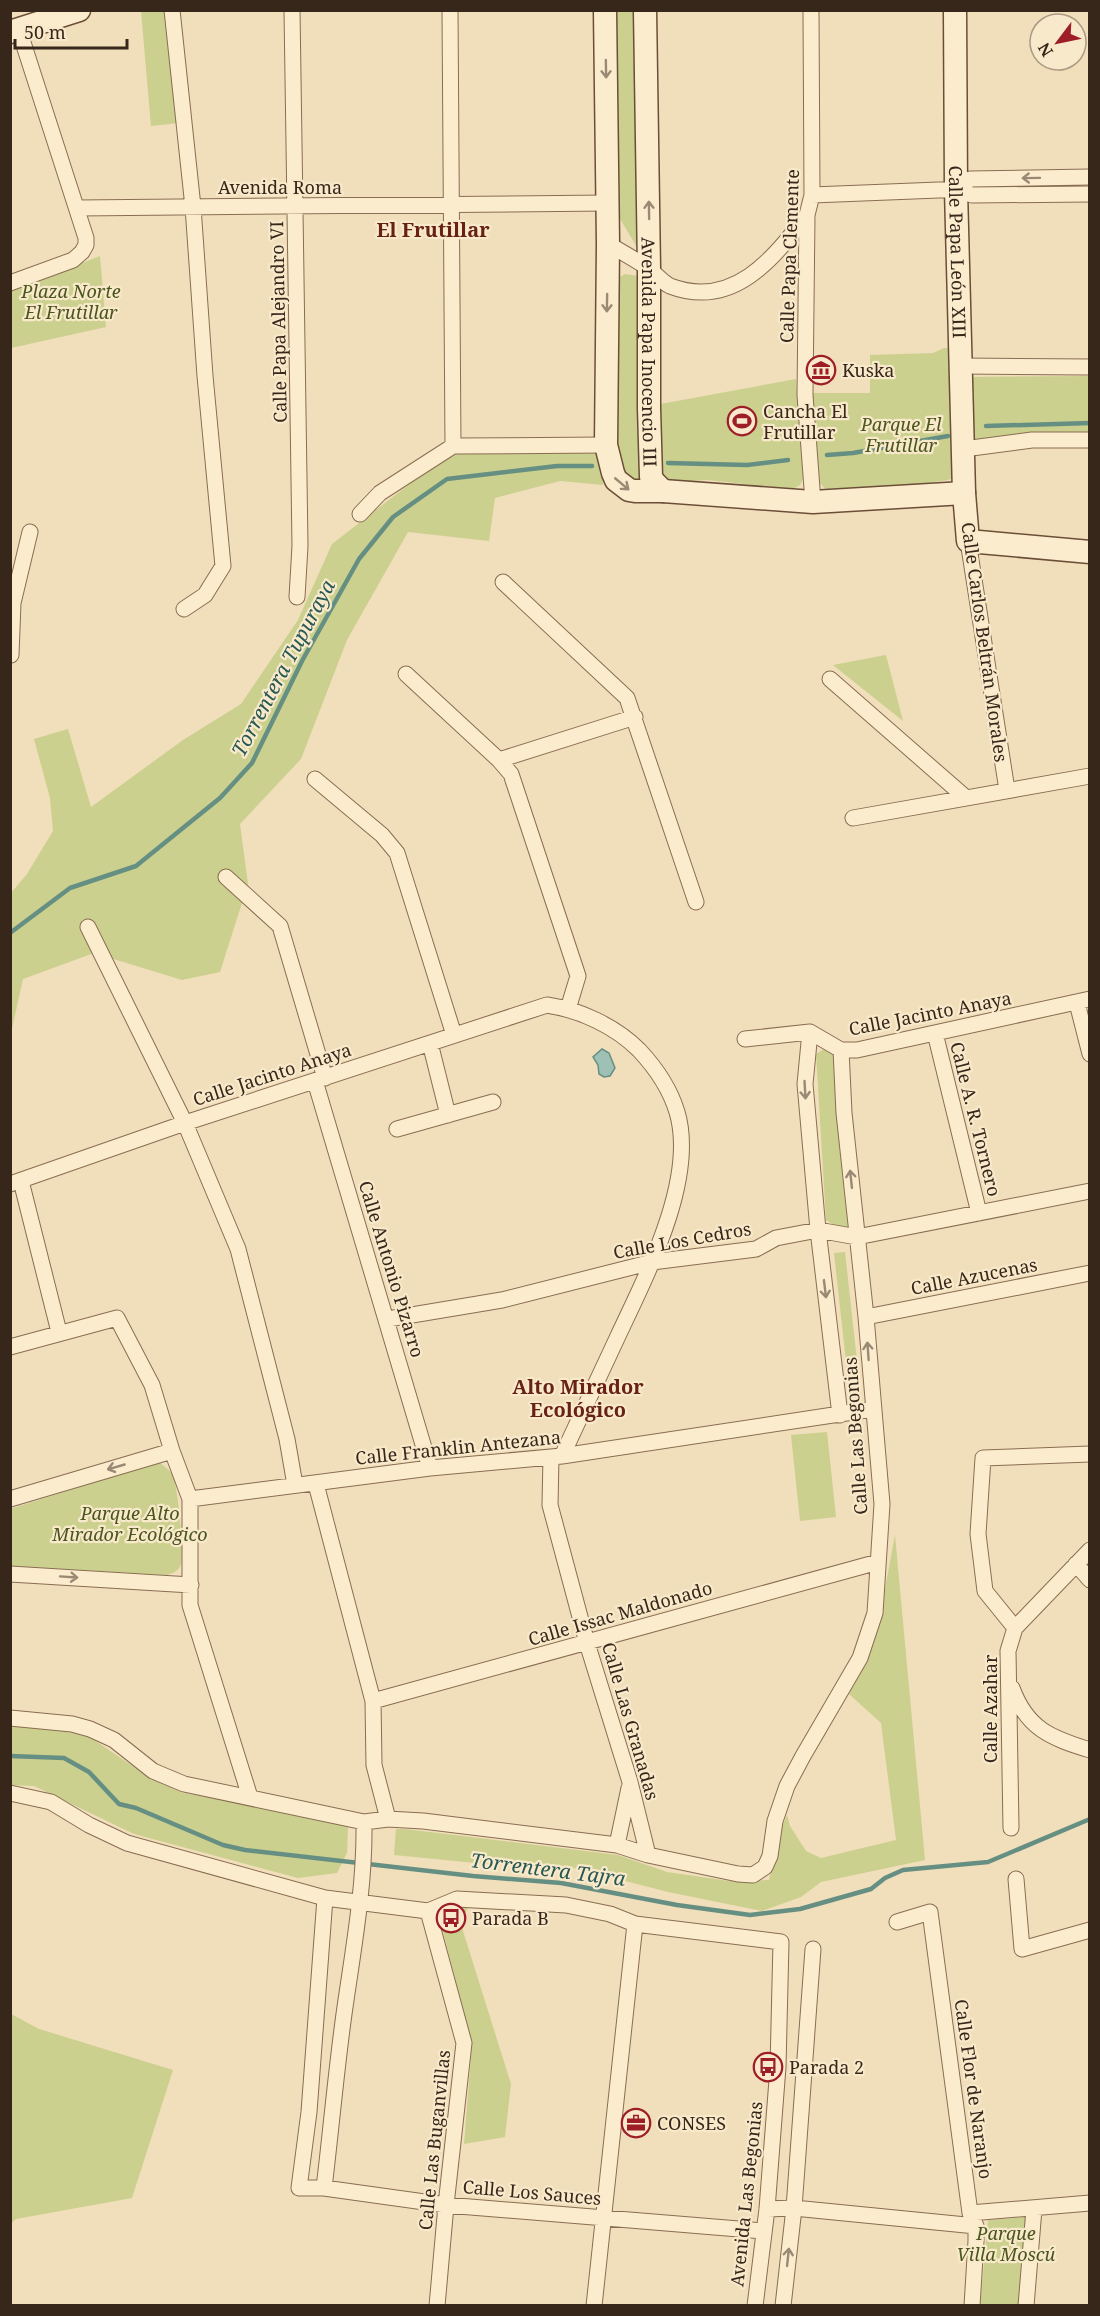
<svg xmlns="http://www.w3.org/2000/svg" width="1100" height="2316" viewBox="0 0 1100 2316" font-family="'Noto Serif',serif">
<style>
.green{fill:#cbd08e}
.water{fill:#9fc1b5;stroke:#668f83;stroke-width:1.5}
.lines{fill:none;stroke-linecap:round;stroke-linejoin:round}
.stream{stroke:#668f83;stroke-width:4.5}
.street-casing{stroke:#896d53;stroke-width:17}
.secondary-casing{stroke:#6b4e37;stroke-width:25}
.street{stroke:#fcecce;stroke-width:15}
.secondary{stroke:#fcecce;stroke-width:22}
.oneway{stroke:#9a8974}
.labels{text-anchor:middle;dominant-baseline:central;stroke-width:4.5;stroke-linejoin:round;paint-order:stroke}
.street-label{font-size:18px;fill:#37261a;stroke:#f8e9ca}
.park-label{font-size:18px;font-style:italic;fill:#4a551e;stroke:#f8e9ca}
.poi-label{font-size:18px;fill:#37261a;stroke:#f8e9ca;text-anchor:start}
.neighbourhood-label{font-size:20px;font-weight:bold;fill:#672215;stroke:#f8e9ca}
.water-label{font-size:20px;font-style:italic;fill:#275853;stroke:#f8e9ca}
</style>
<rect width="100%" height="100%" fill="#f1deba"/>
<path class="green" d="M 141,11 L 167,11 L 178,123 L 151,126 Z
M 613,11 L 638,11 L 643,245 L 637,247 L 617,214 Z
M 100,256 L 106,327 L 11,348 L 11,291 Z
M 625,274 L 638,276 L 643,483 L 625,480 L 616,459 L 618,278 Z
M 944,348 L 951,348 L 953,478 L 948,480 L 913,485 L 828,492 L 820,483 L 811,393 L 870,393 L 870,355 L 933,353 Z
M 1089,376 L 1089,433 L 969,442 L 967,377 Z
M 796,379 L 804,477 L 800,485 L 793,489 L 707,480 L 666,483 L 659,480 L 655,405 Z
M 595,451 L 601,457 L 603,485 L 560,481 L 495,498 L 489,541 L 408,532 L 347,640 L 301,759 L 240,824 L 248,884 L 220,972 L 182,980 L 94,953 L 23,979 L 11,1033 L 11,893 L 27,874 L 53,831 L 50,798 L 34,739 L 68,729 L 91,807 L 183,740 L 241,704 L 298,620 L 332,544 L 425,472 L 458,453 Z
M 886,655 L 903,721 L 833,665 Z
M 824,1049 L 829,1049 L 836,1054 L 837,1124 L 848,1227 L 840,1229 L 826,1220 L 816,1054 Z
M 845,1252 L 862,1406 L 851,1407 L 834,1253 Z
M 827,1432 L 836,1517 L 800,1521 L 791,1435 Z
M 159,1462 C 165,1467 172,1471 174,1479 C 178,1491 184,1553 181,1564 C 179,1571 173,1573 167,1575 L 11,1566 L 10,1509 Z
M 895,1535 L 925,1860 L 821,1882 L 801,1897 L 762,1911 L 668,1892 L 575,1868 L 535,1864 L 496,1865 L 394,1855 L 396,1829 L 405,1829 L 618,1855 L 667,1872 L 729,1881 L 769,1880 L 779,1834 L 787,1815 L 790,1826 L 806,1851 L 821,1858 L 896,1840 L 881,1723 L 849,1694 L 868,1655 L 878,1626 Z
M 10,1727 L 37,1727 L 87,1735 L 150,1778 L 183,1793 L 292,1812 L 348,1827 L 347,1853 L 337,1873 L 298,1878 L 134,1834 L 34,1786 L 11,1785 Z
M 470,1905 L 463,1916 L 463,1931 L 511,2084 L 505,2137 L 464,2144 L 472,2045 L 442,1928 L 440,1915 L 455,1907 Z
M 11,2014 L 39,2029 L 173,2070 L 132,2198 L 16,2219 L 11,2223 Z
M 1026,2217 L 1028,2219 L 1021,2305 L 980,2306 L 988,2220 Z"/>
<path class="water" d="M 602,1049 L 609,1053 L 615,1068 L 610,1076 L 604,1077 L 599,1074 L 598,1065 L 593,1057 Z"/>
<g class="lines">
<path class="stream" d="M 986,426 L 1090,423
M 827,455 L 853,453 L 948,436
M 668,463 L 747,465 L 788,460
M 10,933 L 70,888 L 136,866 L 220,798 L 252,763 L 302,661 L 359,559 L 393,517 L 447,479 L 557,466 L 592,466
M 10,1756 L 64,1758 L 89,1772 L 119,1804 L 136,1808 L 223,1845 L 245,1850 L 473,1876 L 561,1883 L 677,1905 L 750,1915 L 800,1909 L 871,1889 L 885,1878 L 903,1870 L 988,1862 L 1090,1819"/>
<g class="street-casing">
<path id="street" d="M 172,10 L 193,207 L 205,376 L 223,566 L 205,595 L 184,609
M 292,10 L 300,546 L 297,597
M 450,10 L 453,446
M 811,10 L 812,195 L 807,215 L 805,395 L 813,502
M 956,190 L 970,179 L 1090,177
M 812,195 L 939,190 L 956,190 L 972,195 L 1090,194
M 78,208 L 608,203
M 608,244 C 622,252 636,260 648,268 C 656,274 662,282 670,286 C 733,310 773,259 807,215
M 10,283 L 73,260 L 82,252 L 86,245 L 86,238 L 19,30
M 961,366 L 1090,367
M 964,449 L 1032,440 L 1090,440
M 360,514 L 380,493 L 453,446 L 606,445
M 968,541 L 1007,790
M 503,582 L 627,698 L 696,902
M 11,655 L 13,603 L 30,532
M 406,674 L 499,760 L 511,774 L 578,976 L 568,1009
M 830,679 L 965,797
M 499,760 L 635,717
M 315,779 L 382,835 L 397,853 L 454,1035
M 853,818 L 1090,776
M 226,877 L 280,926 L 325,1078
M 88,927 L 185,1123 L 238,1249 L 287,1439 L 295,1485
M 1077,1003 L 1090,1054
M 810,1032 L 805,1084 L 818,1230 L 840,1415
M 935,1033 L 979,1213
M 745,1039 L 810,1032 L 841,1050 L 857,1050 L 1090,999
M 430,1043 L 448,1115
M 315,1081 L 430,1468
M 397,1129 L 493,1102
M 21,1181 L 59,1332
M 10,1184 L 185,1123 L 547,1005 C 580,1010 615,1026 639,1050 C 655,1067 670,1089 677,1112 C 697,1179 646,1276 618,1336 C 599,1376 581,1416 562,1456
M 866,1317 L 1090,1273
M 388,1319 L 502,1300 L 652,1262 L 756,1249 L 776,1238 L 818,1230 L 857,1237 L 1090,1191
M 10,1347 L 117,1318 L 152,1385 L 172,1451 L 190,1499 L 190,1605 L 250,1797
M 551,1457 L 550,1505 L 587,1643 L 630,1782 L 648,1855
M 316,1484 L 373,1701 L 374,1765 L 388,1819
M 10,1499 L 172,1451
M 190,1499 L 430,1468 L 562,1456 L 873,1409
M 1076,1564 L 1090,1580
M 10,1574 L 191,1585
M 1015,1628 L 985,1591 L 978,1534 L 983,1458 L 1090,1454
M 1012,1688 C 1027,1729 1051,1738 1090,1750
M 373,1701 L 878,1562
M 10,1718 L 72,1724 L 90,1729 L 114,1740 L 153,1771 L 184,1784 L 364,1822 L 388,1819 L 423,1821 L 617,1845 L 648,1855 L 738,1874 L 753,1875 L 765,1867 L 770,1856 L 775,1821 L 787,1786 L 803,1756 L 860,1658 L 875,1613 L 882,1504 L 866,1317 L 844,1113 L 841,1050
M 10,1793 L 51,1802 L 89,1825 L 127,1843 L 325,1898 L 428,1911 L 457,1899 L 566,1905 L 610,1914 L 635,1924 L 781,1942 L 778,2067 L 767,2209 L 755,2306
M 1011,1828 L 1008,1651 L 1015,1628 L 1090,1550
M 617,1845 L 629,1788
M 1016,1879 L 1022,1949 L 1090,1930
M 325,1898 L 309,2112 L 299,2188 L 324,2188 L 446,2205 L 763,2231
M 428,1911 L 464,2043 L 446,2205 L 437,2306
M 897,1922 L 930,1912 L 970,2213 L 976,2226 L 976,2241 L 972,2306
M 324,2188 C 331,2130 336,2072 344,2014 C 353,1950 365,1887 364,1822
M 767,2209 L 794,2208 L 976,2226
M 970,2213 L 1090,2203
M 594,2306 L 635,1924
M 783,2306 L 794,2208 L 813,1949
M 1026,2306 L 1034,2209"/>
</g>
<g class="secondary-casing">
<g id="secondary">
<path d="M 605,10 L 608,244 L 606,445 L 613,473 L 616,480 L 629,490 L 635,491 L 663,491 L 813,502 L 964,493"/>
<path id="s1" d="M 645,10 L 649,269 L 649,408 L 651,477 L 654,482 L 663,491"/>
<path id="s2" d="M 955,10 L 956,190 L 964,493 L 968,541 L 1090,552"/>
<path d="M 10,32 L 79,10"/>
</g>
</g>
<use href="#street" class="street"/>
<use href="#secondary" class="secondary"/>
</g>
<defs><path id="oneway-shaft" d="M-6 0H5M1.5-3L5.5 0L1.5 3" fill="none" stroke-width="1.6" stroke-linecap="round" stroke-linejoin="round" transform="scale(1.5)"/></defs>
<g class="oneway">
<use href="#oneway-shaft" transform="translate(606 69) rotate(89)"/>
<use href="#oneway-shaft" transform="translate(1031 178) rotate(179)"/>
<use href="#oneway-shaft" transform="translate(649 210) rotate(-91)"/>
<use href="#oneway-shaft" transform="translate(607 303) rotate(91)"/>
<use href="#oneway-shaft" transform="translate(622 484) rotate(40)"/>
<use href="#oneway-shaft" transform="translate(805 1090) rotate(87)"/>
<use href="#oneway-shaft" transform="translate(851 1179) rotate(-96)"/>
<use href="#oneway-shaft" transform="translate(825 1289) rotate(83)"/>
<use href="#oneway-shaft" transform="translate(868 1351) rotate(-94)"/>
<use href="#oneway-shaft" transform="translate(116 1467) rotate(164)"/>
<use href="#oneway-shaft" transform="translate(69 1577) rotate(4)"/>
<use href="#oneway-shaft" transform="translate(788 2257) rotate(-84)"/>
</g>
<defs>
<g id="museum-ring" transform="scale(1.5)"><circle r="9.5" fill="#f8e9ca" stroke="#9d1e26" stroke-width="1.5"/><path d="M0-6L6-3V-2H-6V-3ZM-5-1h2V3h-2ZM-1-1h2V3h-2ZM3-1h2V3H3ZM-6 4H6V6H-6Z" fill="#9d1e26"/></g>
<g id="stadium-ring" transform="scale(1.5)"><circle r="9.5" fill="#f8e9ca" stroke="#9d1e26" stroke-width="1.5"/><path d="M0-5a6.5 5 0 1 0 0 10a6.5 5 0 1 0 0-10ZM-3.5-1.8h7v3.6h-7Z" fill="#9d1e26"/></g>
<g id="bus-ring" transform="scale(1.5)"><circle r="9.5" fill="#f8e9ca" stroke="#9d1e26" stroke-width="1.5"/><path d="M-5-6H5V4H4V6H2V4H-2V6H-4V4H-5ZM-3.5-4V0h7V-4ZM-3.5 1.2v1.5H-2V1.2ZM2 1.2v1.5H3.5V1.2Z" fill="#9d1e26"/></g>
<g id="office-ring" transform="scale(1.5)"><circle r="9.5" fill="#f8e9ca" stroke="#9d1e26" stroke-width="1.5"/><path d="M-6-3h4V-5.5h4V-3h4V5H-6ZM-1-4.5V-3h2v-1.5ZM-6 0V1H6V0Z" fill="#9d1e26"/></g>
</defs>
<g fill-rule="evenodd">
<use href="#museum-ring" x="821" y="370"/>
<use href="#stadium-ring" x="742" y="421"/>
<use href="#bus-ring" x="451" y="1918"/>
<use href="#bus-ring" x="768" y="2067"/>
<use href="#office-ring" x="636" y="2123"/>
</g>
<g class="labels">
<g class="street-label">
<text x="280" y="187">Avenida Roma</text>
<text stroke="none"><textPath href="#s2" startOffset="242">Calle Papa León XIII</textPath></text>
<text transform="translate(789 256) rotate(-88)">Calle Papa Clemente</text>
<text transform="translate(278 322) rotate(-91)">Calle Papa Alejandro VI</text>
<text stroke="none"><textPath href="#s1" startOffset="342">Avenida Papa Inocencio III</textPath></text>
<text transform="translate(985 642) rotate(82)">Calle Carlos Beltrán Morales</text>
<text transform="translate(930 1013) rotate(-11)">Calle Jacinto Anaya</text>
<text transform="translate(272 1074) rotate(-18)">Calle Jacinto Anaya</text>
<text transform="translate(976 1119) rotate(76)">Calle A. R. Tornero</text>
<text transform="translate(682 1240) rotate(-10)">Calle Los Cedros</text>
<text transform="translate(392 1269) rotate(73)">Calle Antonio Pizarro</text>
<text transform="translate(974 1276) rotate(-11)">Calle Azucenas</text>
<text transform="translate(855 1436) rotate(-94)">Calle Las Begonias</text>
<text transform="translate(458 1447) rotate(-6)">Calle Franklin Antezana</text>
<text transform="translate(620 1613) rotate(-16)">Calle Issac Maldonado</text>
<text transform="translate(990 1709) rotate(-90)">Calle Azahar</text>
<text transform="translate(631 1721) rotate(74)">Calle Las Granadas</text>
<text transform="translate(974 2089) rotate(82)">Calle Flor de Naranjo</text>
<text transform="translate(434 2140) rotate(-84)">Calle Las Buganvillas</text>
<text transform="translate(532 2192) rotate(5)">Calle Los Sauces</text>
<text transform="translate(746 2194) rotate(-84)">Avenida Las Begonias</text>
</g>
<g class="park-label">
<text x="71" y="291">Plaza Norte<tspan x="71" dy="21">El Frutillar</tspan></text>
<text x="901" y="424">Parque El<tspan x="901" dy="21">Frutillar</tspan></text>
<text x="130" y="1513">Parque Alto<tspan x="130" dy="21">Mirador Ecológico</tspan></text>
<text x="1006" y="2233">Parque<tspan x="1006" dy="21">Villa Moscú</tspan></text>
</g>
<g class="poi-label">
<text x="842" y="370">Kuska</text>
<text x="763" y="411">Cancha El<tspan x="763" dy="21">Frutillar</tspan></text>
<text x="472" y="1918">Parada B</text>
<text x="789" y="2067">Parada 2</text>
<text x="657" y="2123">CONSES</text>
</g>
<g class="neighbourhood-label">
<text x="433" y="229">El Frutillar</text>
<text x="578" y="1386">Alto Mirador<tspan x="578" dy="23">Ecológico</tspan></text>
</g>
<g class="water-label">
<text transform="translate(283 668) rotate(-62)">Torrentera Tupuraya</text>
<text transform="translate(548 1869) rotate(7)">Torrentera Tajra</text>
</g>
</g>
<rect width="1100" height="2316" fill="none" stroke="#37261a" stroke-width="24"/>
<g transform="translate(1058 42) rotate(238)"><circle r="28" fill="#f8e9ca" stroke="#ab9b84" stroke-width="1.5"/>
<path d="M0-4.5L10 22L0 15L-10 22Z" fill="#9d1e26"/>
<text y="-9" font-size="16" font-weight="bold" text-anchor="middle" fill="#37261a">N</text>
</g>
<path d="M15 39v9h112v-9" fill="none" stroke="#37261a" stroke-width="3"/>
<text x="24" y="39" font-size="18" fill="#37261a" stroke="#f8e9ca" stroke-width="4.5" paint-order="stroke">50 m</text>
</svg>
